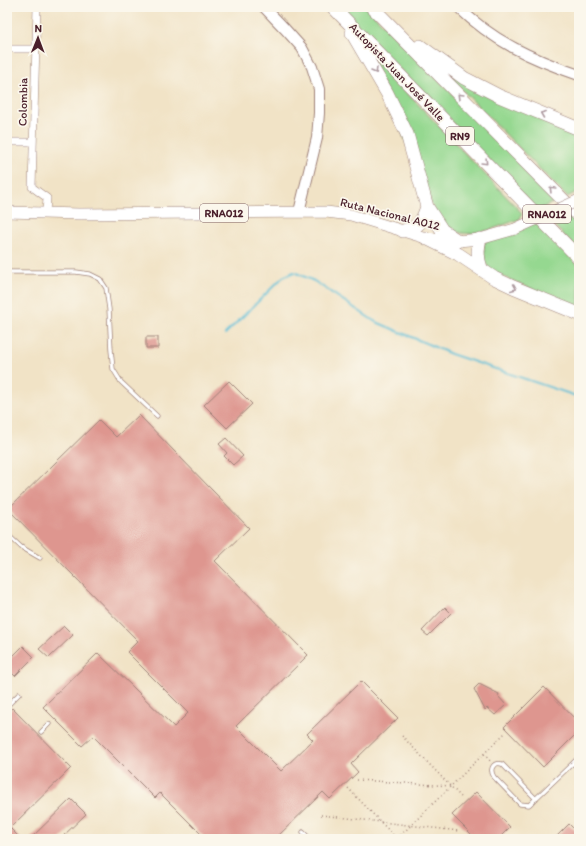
<svg xmlns="http://www.w3.org/2000/svg" width="586" height="846" viewBox="0 0 586 846" font-family="Itim,sans-serif">
<style>
.green{fill:#95d890;stroke:#707c5e}
.lines{fill:none;stroke-linecap:round;stroke-linejoin:round}
.stream{stroke:#58bdd6;stroke-width:2}
.building{fill:#de968f}
.lane-casing{stroke:#9e8178;stroke-width:5}
.street-casing{stroke:#9e8178;stroke-width:8}
.secondary-casing{stroke:#9e8178;stroke-width:12}
.primary-casing{stroke:#9e8178;stroke-width:12}
.highway-casing{stroke:#9e8178;stroke-width:14}
.path{stroke:#9e8178;stroke-width:1.5;stroke-dasharray:1 3;stroke-linecap:butt}
.lane{stroke:#fff;stroke-width:3.5}
.street{stroke:#fff;stroke-width:7}
.secondary{stroke:#fff;stroke-width:10}
.primary{stroke:#fff;stroke-width:11}
.highway{stroke:#fff;stroke-width:13}
.primary-bridge-casing{stroke:#9e8178;stroke-width:12;stroke-linecap:butt}
.primary-bridge{stroke:#fff;stroke-width:11}
.oneway{stroke:#ae9aa0}
.labels{text-anchor:middle;dominant-baseline:central;stroke-width:3.5;stroke-linejoin:round;paint-order:stroke}
.shield{fill:#fbf7ec;stroke:#7f6065;stroke-width:1}
.shield-label{font-size:11px;font-weight:bold;fill:#4a1f2b}
.street-label{font-size:12px;fill:#4a1f2b;stroke:#fbf7ec}
</style>
<rect width="100%" height="100%" fill="#fbf7ec"/>
<filter id="ink" filterUnits="userSpaceOnUse"><feTurbulence type="fractalNoise" baseFrequency=".025" numOctaves="2"/><feDisplacementMap in="SourceGraphic" scale="8" xChannelSelector="R" yChannelSelector="G"/><feConvolveMatrix kernelMatrix="1 2 1 2 8 2 1 2 1" color-interpolation-filters="sRGB"/></filter>
<filter id="wash" filterUnits="userSpaceOnUse"><feTurbulence type="fractalNoise" baseFrequency=".012" numOctaves="4" result="noise"/><feDisplacementMap in="SourceGraphic" scale="16" xChannelSelector="R" yChannelSelector="G"/><feGaussianBlur stdDeviation="0.9" result="paint"/><feColorMatrix in="noise" values="0 0 0 0 0 0 0 0 0 0 0 0 0 0 0 0 0 1.4 0 .05"/><feComposite in="paint" operator="in"/></filter>
<g filter="url(#wash)">
<rect width="100%" height="100%" fill="#f1e3c6"/>
<path class="green" d="M 338,7 L 366,7 L 558,200 L 538,210 Z
M 371,55 L 522,213 L 520,219 C 499,226 469,242 448,228 C 442,224 437,214 433,208 Z
M 431,58 L 579,131 L 579,191 L 567,197 Z
M 567,212 L 579,223 L 579,251 L 549,220 Z
M 536,222 L 579,266 L 579,309 L 492,272 L 484,262 L 484,242 Z"/>
<g class="lines">
<path class="stream" d="M 225,334 L 283,277 L 294,272 L 314,281 L 374,321 L 451,354 L 579,397"/>
</g>
<g id="blocks">
<path class="building" d="M 146,337 L 158,337 L 158,348 L 146,348 Z
M 229,381 L 252,404 L 227,428 L 204,405 Z
M 139,415 L 249,528 L 215,561 L 308,655 L 236,726 L 281,771 L 313,740 L 307,734 L 361,681 L 398,718 L 351,764 L 358,772 L 330,799 L 323,792 L 275,839 L 206,839 L 160,793 L 155,798 L 93,736 L 82,746 L 43,707 L 98,653 L 174,727 L 188,713 L 127,652 L 138,641 L 8,509 L 99,420 L 116,437 Z
M 226,438 L 243,456 L 233,465 L 224,456 L 227,453 L 219,444 Z
M 445,607 L 451,613 L 428,636 L 422,631 Z
M 64,626 L 73,635 L 49,658 L 39,649 Z
M 23,646 L 34,657 L 15,676 L 7,668 L 7,662 Z
M 479,684 L 499,694 L 498,696 L 506,705 L 495,715 L 487,708 L 485,710 L 474,689 Z
M 544,687 L 579,723 L 579,731 L 543,767 L 504,727 Z
M 12,708 L 71,768 L 10,828 L 21,839 L 7,839 L 7,713 Z
M 476,792 L 510,827 L 498,839 L 476,839 L 452,815 Z
M 71,799 L 86,814 L 60,839 L 30,839 Z
M 569,824 L 579,834 L 579,839 L 554,839 Z"/>
</g>
</g>
<g filter="url(#ink)">
<use href="#blocks" fill-opacity="0" stroke="#9e8178" stroke-width="1"/>
<g class="lines">
<g class="lane-casing">
<path id="lane" d="M 7,272 L 76,272 L 90,274 L 100,279 L 106,288 L 109,309 L 111,350 L 113,369 L 121,382 L 157,416
M 7,534 L 21,547 L 40,558
M 7,706 L 19,694
M 41,732 L 49,724
M 573,763 L 579,768
M 536,799 L 502,764 C 493,762 489,769 494,777 L 520,804 L 529,805 L 573,763 L 579,757
M 303,832 L 310,839"/>
</g>
<g class="street-casing">
<path id="street" d="M 37,7 L 32,187 L 47,198 L 46,213
M 7,49 L 36,49
M 7,142 L 33,142"/>
</g>
<g class="secondary-casing">
<path id="secondary" d="M 264,7 L 285,29 L 302,48 L 312,67 L 319,89 L 319,113 L 317,138 L 299,212
M 458,7 C 494,42 532,59 579,75"/>
</g>
<g class="primary-casing">
<path id="primary" d="M 7,212 L 79,214 L 326,212 L 351,215 L 426,238 L 458,241 L 480,239 L 515,229"/>
</g>
<g class="highway-casing">
<path id="highway" d="M 333,7 L 579,258
M 372,7 L 579,216
M 352,33 L 387,93 L 407,134 L 427,207 L 442,230 L 458,241
M 420,46 L 464,78 L 499,96 L 579,129
M 403,231 C 420,227 421,223 427,207
M 426,238 L 458,254 L 494,278 L 513,287 L 579,314
M 480,239 C 477,249 477,257 481,268"/>
</g>
<path class="path" d="M 402,736 L 461,797
M 484,754 L 491,762
M 357,780 L 451,786
M 348,788 L 397,839 L 505,733
M 321,815 L 459,831"/>
<use href="#lane" class="lane"/>
<use href="#street" class="street"/>
<use href="#secondary" class="secondary"/>
<use href="#primary" class="primary"/>
<use href="#highway" class="highway"/>
<g class="primary-bridge-casing">
<path id="primary-bridge" d="M 515,229 L 579,200"/>
</g>
<use href="#primary-bridge" class="primary-bridge"/>
</g>
<defs><path id="oneway-chevron" d="M-2-3.5L2.5 0L-2 3.5" fill="none" stroke-width="1.6" stroke-linecap="round" stroke-linejoin="round"/></defs>
<g class="oneway">
<use href="#oneway-chevron" transform="translate(375 71) rotate(59)"/>
<use href="#oneway-chevron" transform="translate(460 96) rotate(-135)"/>
<use href="#oneway-chevron" transform="translate(543 114) rotate(-158)"/>
<use href="#oneway-chevron" transform="translate(485 162) rotate(46)"/>
<use href="#oneway-chevron" transform="translate(552 189) rotate(-135)"/>
<use href="#oneway-chevron" transform="translate(514 288) rotate(23)"/>
</g>
</g>
<g class="labels">
<g class="shield">
<rect x="446" y="127" width="28" height="18" rx="3"/>
<rect x="200" y="204" width="48" height="18" rx="3"/>
<rect x="523" y="205" width="48" height="18" rx="3"/>
</g>
<g class="shield-label">
<text x="460" y="136">RN9</text>
<text x="224" y="213">RNA012</text>
<text x="547" y="214">RNA012</text>
</g>
<g class="street-label">
<text transform="translate(397 72) rotate(46)">Autopista Juan José Valle</text>
<text transform="translate(23 102) rotate(-89)">Colombia</text>
<text transform="translate(390 214) rotate(14)">Ruta Nacional A012</text>
</g>
</g>
<rect width="586" height="846" fill="none" stroke="#fbf7ec" stroke-width="24"/>
<g transform="translate(38 38) rotate(1)" stroke="#fbf7ec" stroke-width="3" paint-order="stroke">
<path d="M0-3L7 15L0 10L-7 15Z" fill="#4a1f2b"/>
<text y="-6" font-size="11" font-weight="bold" text-anchor="middle" fill="#4a1f2b">N</text>
</g>
</svg>
